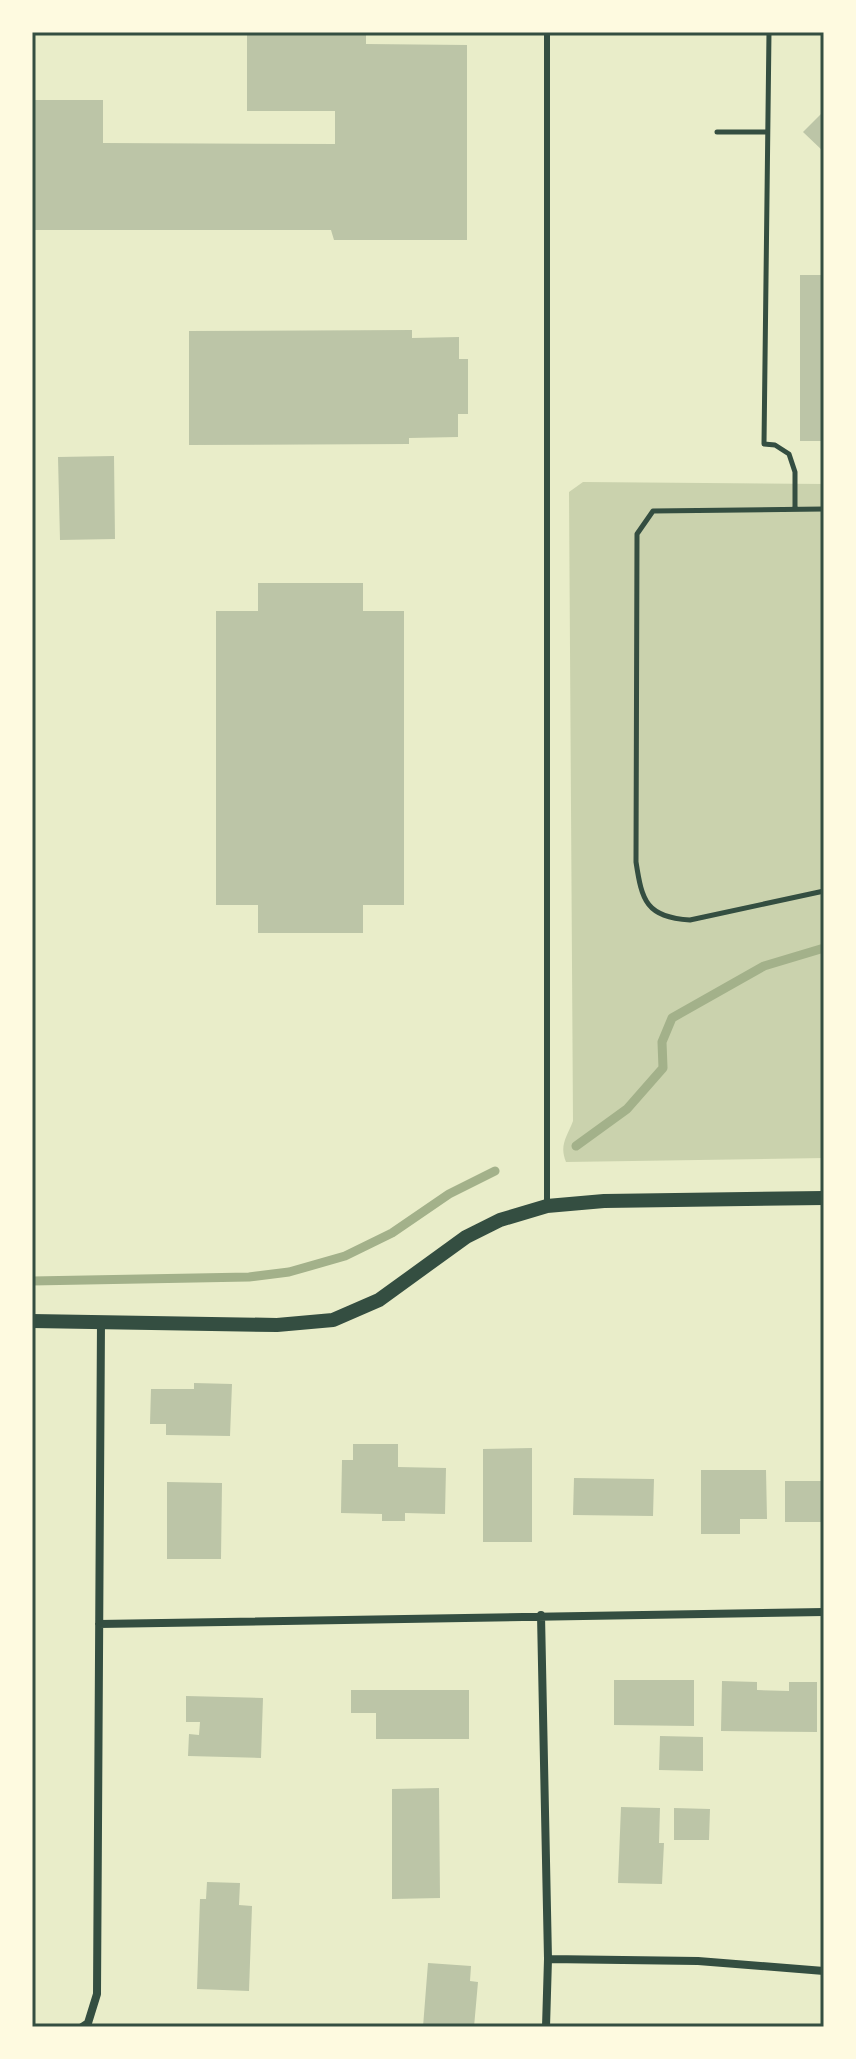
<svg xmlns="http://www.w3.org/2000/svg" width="856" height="2059" viewBox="0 0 856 2059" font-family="Signika,sans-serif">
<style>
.green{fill:#cad2ad}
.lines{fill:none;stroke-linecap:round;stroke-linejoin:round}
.stream{stroke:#a3b18a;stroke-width:9}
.building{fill:#bcc5a7}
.path{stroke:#344e41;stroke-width:5}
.service{stroke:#344e41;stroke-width:6}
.minor{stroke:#344e41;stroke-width:8}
.tertiary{stroke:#344e41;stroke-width:14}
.neatline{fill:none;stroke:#344e41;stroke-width:3}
</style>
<rect width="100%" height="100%" fill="#e9edc9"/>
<path class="green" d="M 583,482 L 824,484 L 824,1158 L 566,1162 C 559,1145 567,1137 573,1121 L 569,492 Z"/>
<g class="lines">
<path class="stream" d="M 576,1146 L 627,1109 L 663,1068 L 662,1042 L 672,1018 L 764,966 L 824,948
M 32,1281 L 249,1277 L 289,1272 L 345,1256 L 392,1233 L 449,1194 L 495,1171"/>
</g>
<path class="building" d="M 247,32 L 366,32 L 366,44 L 467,45 L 467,240 L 334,240 L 331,230 L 32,230 L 32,100 L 103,100 L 103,143 L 335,144 L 335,111 L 247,111 Z
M 824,111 L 824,152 L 803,132 Z
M 800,275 L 824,275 L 824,441 L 800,441 Z
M 412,330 L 412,338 L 459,337 L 459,359 L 468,359 L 468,414 L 458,414 L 458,437 L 409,438 L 409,444 L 189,445 L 189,331 Z
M 114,456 L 115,539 L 60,540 L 58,457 Z
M 258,583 L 363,583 L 363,611 L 404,611 L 404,905 L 363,905 L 363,933 L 258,933 L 258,905 L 216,905 L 216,611 L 258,611 Z
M 194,1383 L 232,1384 L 230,1436 L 166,1435 L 166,1424 L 150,1424 L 151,1389 L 194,1389 Z
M 353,1444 L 398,1444 L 398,1467 L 446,1468 L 445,1514 L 405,1513 L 405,1521 L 382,1521 L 382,1514 L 341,1513 L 342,1460 L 353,1460 Z
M 532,1448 L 532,1542 L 483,1542 L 483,1449 Z
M 701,1470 L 766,1470 L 767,1519 L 740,1519 L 740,1534 L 701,1534 Z
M 574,1478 L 654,1479 L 653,1516 L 573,1515 Z
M 785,1481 L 824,1481 L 824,1522 L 785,1522 Z
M 167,1482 L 222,1483 L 221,1559 L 167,1559 Z
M 614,1680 L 694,1680 L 694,1726 L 614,1725 Z
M 722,1681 L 757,1682 L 757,1690 L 789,1691 L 789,1682 L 817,1682 L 817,1732 L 721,1731 Z
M 351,1690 L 469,1690 L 469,1739 L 376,1739 L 376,1713 L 351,1713 Z
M 186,1696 L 263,1698 L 261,1758 L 188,1756 L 189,1734 L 199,1735 L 200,1722 L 186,1722 Z
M 660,1736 L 703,1737 L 703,1771 L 659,1770 Z
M 439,1788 L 440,1898 L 392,1899 L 392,1789 Z
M 621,1807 L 660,1808 L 659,1843 L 664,1843 L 662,1884 L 618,1883 Z
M 674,1808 L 710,1809 L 709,1840 L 674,1840 Z
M 207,1882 L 240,1883 L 239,1905 L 252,1906 L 249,1991 L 197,1989 L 200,1899 L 206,1899 Z
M 428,1963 L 471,1966 L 470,1981 L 478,1982 L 474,2027 L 423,2027 Z"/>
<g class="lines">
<path class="path" d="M 769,32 L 764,444 L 775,445 L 789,454 L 795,472 L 795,509
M 717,132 L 767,132
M 824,509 L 653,511 L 637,534 L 636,862 C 642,901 646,917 690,920 L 824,891"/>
<path class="service" d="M 547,1204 L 547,32"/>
<path class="minor" d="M 541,1615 L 548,1959 L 546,2027
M 99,1624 L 824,1612
M 548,1959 L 698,1961 L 824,1971
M 82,2027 L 88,2023 L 97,1994 L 101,1321"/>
<path class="tertiary" d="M 32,1321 L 277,1325 L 333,1320 L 379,1300 L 466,1237 L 500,1220 L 547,1206 L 604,1201 L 824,1198"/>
</g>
<rect width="856" height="2059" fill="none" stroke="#fefae0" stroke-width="68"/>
<rect x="34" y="34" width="788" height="1991" class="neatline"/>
</svg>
